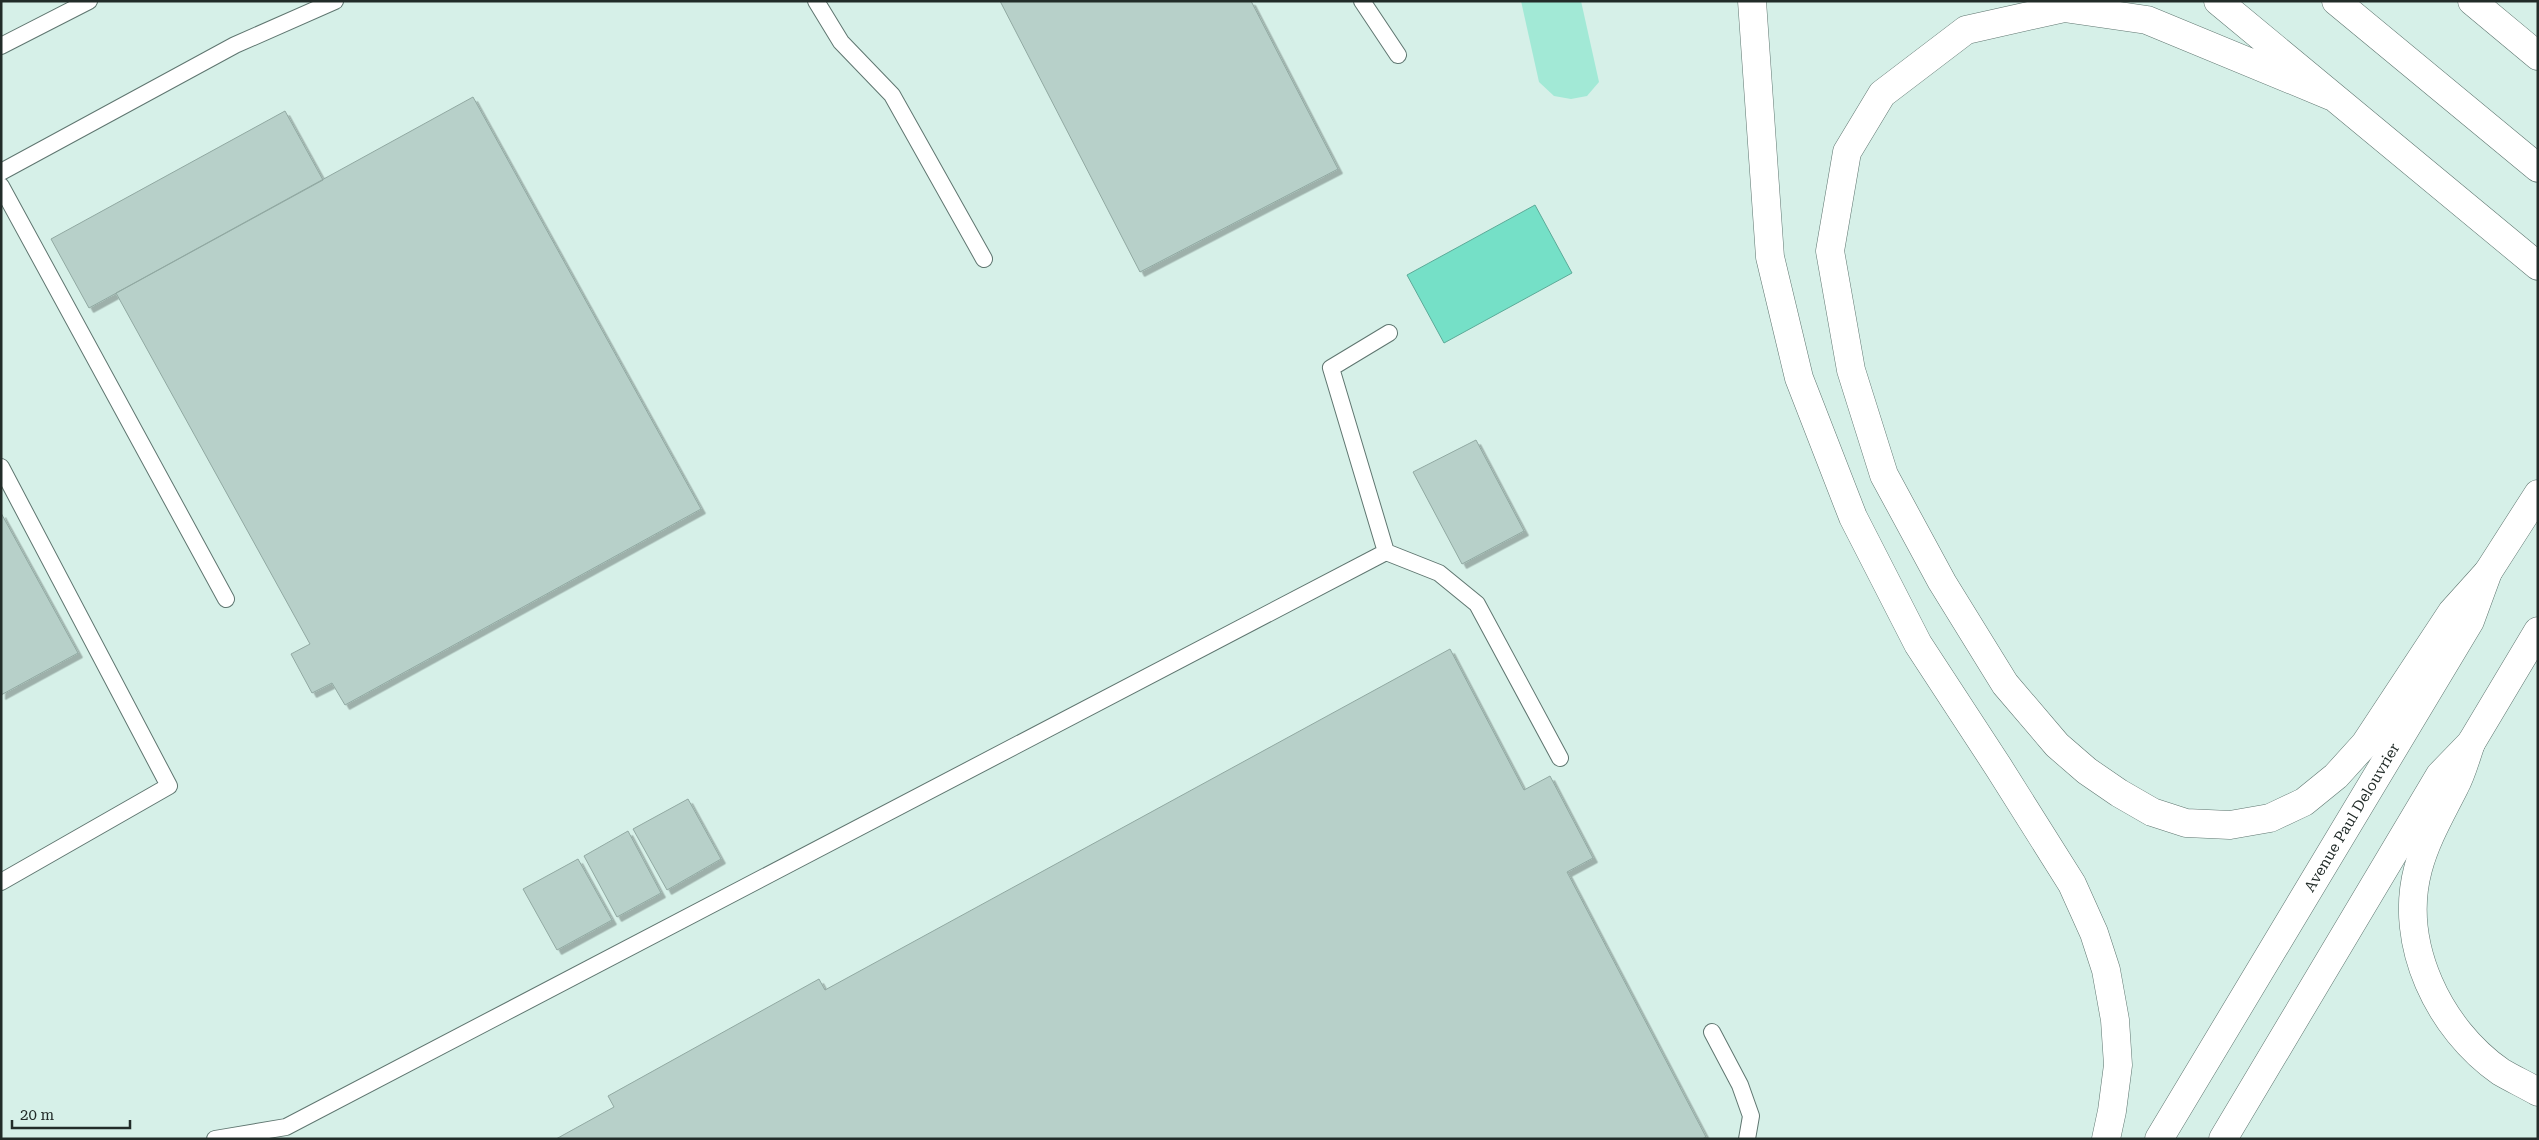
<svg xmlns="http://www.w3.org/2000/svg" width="2539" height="1140" viewBox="0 0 2539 1140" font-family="'Roboto Serif',serif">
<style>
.green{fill:#a2e9d6}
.water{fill:#75e0c7;stroke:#5caa98}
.building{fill:#b7d0c9;stroke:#91a9a2;filter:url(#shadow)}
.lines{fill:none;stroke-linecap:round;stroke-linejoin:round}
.service-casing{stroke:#5f7670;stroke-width:18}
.primary-casing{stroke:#5f7670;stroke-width:29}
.motorway-casing{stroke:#5f7670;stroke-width:29}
.service{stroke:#fff;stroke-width:16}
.primary{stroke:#fff;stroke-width:28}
.motorway{stroke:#fff;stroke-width:28}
.labels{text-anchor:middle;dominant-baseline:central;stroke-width:5;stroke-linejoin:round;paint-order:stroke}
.street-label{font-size:15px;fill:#222c29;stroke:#d6f0e8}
</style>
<defs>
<filter id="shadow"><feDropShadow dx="4.5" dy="4.5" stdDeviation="0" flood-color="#0004"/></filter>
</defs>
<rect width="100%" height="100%" fill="#d6f0e8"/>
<path class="green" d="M 1521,1 L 1581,1 L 1599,82 L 1587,96 L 1571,99 L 1554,96 L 1539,82 Z"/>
<path class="water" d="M 1535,205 L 1572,273 L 1444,343 L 1407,275 Z"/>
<path class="building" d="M 1000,1 L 1251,1 L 1338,169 L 1140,272 Z
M 473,97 L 701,509 L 345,705 L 332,683 L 312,693 L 291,654 L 310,644 L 116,293 Z
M 285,111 L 323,180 L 89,308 L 51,239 Z
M 1476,440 L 1524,531 L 1462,564 L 1413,472 Z
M 1,513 L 78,653 L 1,695 Z
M 1450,649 L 1524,790 L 1550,776 L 1593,858 L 1567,872 L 1706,1137 L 1702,1139 L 556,1139 L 614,1107 L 608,1096 L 819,979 L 825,990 Z
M 688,799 L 721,859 L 667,890 L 633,829 Z
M 628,831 L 661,893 L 617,917 L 584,856 Z
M 578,859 L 612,920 L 557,950 L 523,889 Z"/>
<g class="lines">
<g class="service-casing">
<path id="service" d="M 816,1 L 841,42 L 892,95 L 984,259
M 1362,1 L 1398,55
M 1,46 L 89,1
M 1,172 L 235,45 L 335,1
M 1,186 L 226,599
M 1,467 L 169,786 L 1,882
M 1386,552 L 1331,368 L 1389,333
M 1712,1032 L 1740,1085 L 1751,1116 L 1747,1139
M 215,1139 L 286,1127 L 1386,552 L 1439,573 L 1477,604 L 1560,758"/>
</g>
<g class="primary-casing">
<g id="primary">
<path id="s1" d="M 2159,1139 L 2470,621 L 2488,572 L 2538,494"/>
<path d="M 2223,1139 L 2440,775 L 2471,743 L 2538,631"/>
</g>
</g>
<g class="motorway-casing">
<path id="motorway" d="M 1752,1 L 1770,257 L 1799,378 L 1853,517 L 1918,644 L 1999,768 L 2072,884 L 2094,933 L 2106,970 L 2115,1020 L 2118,1065 L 2112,1111 L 2106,1139
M 2218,1 L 2538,266
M 2336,1 L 2538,168
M 2472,1 L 2538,56
M 2331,96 L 2147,20 L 2064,8 L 1966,30 L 1882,94 L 1847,152 L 1830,251 L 1851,370 L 1884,475 L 1942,582 L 2005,684 L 2057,745 L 2087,771 L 2119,793 L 2152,812 L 2186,823 L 2230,825 L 2270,818 L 2304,802 L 2336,776 L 2365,744 L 2452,612 L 2488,572
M 2471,743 C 2466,757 2462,773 2455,786 C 2441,814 2426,839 2418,869 C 2398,944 2439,1029 2501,1072 C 2513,1079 2526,1085 2538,1092"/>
</g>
<use href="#service" class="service"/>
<use href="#primary" class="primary"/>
<use href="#motorway" class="motorway"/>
</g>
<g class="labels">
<g class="street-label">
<text stroke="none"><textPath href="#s1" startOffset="375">Avenue Paul Delouvrier</textPath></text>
</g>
</g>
<rect width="2539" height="1140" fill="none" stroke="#222c29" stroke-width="5"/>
<path d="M12 1120v8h118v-8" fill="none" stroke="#222c29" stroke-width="2.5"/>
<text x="20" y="1120" font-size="15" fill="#222c29" stroke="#d6f0e8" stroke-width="4" paint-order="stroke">20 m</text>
</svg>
